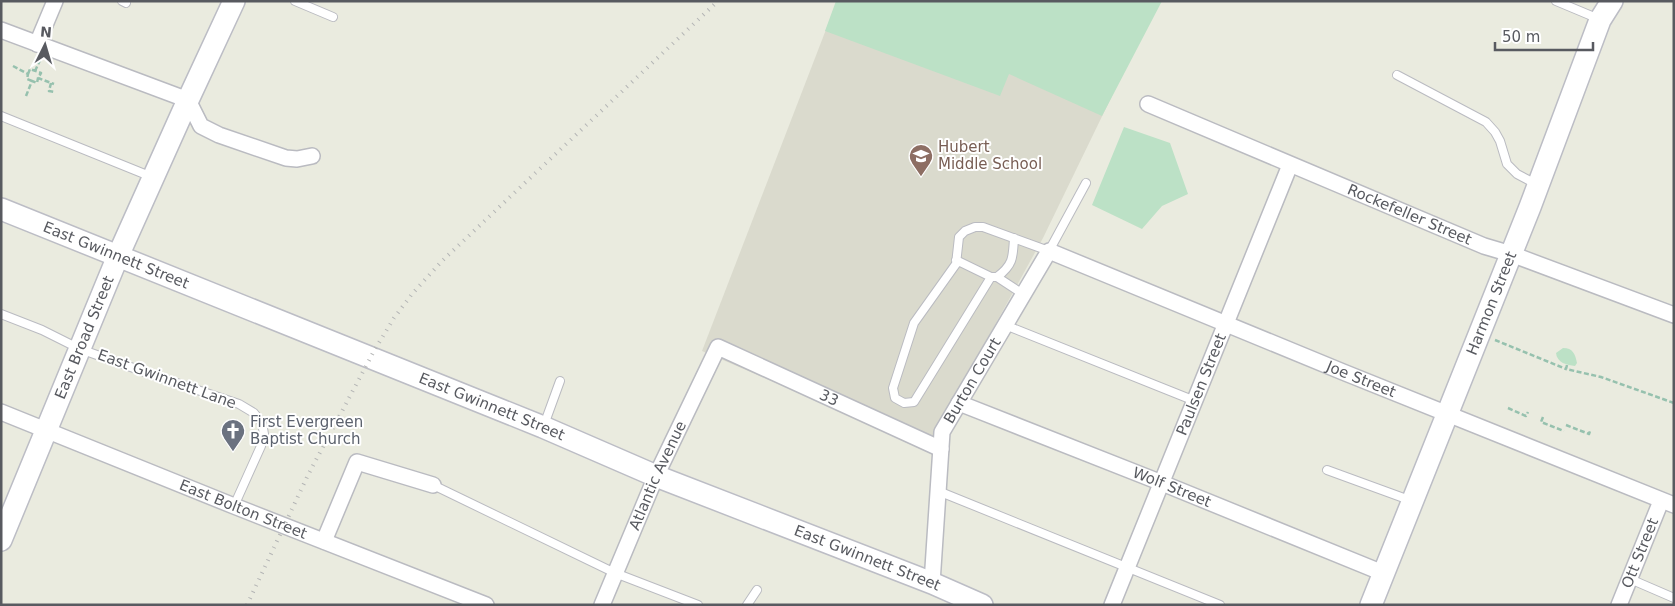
<svg xmlns="http://www.w3.org/2000/svg" width="1675" height="606" viewBox="0 0 1675 606" font-family="'DejaVu Sans',sans-serif">
<style>
.education{fill:#dadacd}
.green{fill:#bce1c6}
.lines{fill:none;stroke-linecap:round;stroke-linejoin:round}
.lane-casing{stroke:#babbc1;stroke-width:10}
.street-casing{stroke:#babbc1;stroke-width:18}
.secondary-casing{stroke:#bcbdc5;stroke-width:24}
.path{stroke:#96c1ae;stroke-width:2.5;stroke-dasharray:5 2.5;stroke-linecap:butt}
.lane{stroke:#fff;stroke-width:8}
.street{stroke:#fff;stroke-width:15}
.secondary{stroke:#fff;stroke-width:21}
.rail{stroke:#b4b5b5;stroke-width:4;stroke-dasharray:1 6;stroke-linecap:butt}
.labels{text-anchor:middle;dominant-baseline:central;stroke-width:4;stroke-linejoin:round;paint-order:stroke}
.education-label{font-size:15px;fill:#785e54;stroke:#fff;text-anchor:start}
.street-label{font-size:15px;fill:#585a60;stroke:#fff}
.worship-label{font-size:15px;fill:#5b616d;stroke:#fff;text-anchor:start}
</style>
<rect width="100%" height="100%" fill="#eaebdf"/>
<path class="education" d="M 837,1 L 1158,1 L 1043,238 L 927,448 L 702,351 Z"/>
<path class="green" d="M 836,1 L 1162,1 L 1102,116 L 1009,74 L 1000,96 L 825,31 Z
M 1124,127 L 1170,143 L 1188,194 L 1162,206 L 1142,229 L 1092,205 Z
M 1563,348 C 1573,348 1575,354 1577,363 L 1575,366 C 1567,365 1557,363 1556,353 Z"/>
<g class="lines">
<g class="lane-casing">
<path id="lane" d="M 122,1 L 126,3
M 295,1 L 333,17
M 1556,1 L 1599,19
M 1397,75 L 1486,122 L 1495,132 L 1500,141 L 1507,164 L 1517,174 L 1536,184
M 1,116 L 152,177
M 1014,238 C 1013,258 1013,265 997,277 L 991,277 L 914,402 L 904,403 L 895,398 L 893,388 L 914,323 L 956,264 L 959,237 L 965,231 L 975,227 L 983,227 L 1049,251 L 1086,183
M 956,260 L 991,277
M 997,277 L 1023,294
M 1,314 L 42,330 L 80,349 L 156,376 L 239,404 L 254,413 L 262,423 L 264,434 L 261,446 L 234,506
M 1005,325 L 1195,401
M 544,425 L 560,381
M 1327,470 L 1412,501
M 433,485 L 615,573 L 698,605
M 938,491 L 1220,605
M 1630,579 L 1674,598
M 747,605 L 757,590"/>
</g>
<g class="street-casing">
<g id="street">
<path d="M 1,30 L 188,100 L 201,126 L 219,135 L 286,158 L 297,159 L 312,156"/>
<path d="M 37,44 L 55,1"/>
<path id="s1" d="M 1148,104 L 1484,246 L 1511,254 L 1674,315"/>
<path id="s2" d="M 959,403 L 1162,483 L 1383,573"/>
<path id="s3" d="M 1,412 L 234,506 L 486,605"/>
<path d="M 324,541 L 357,462 L 433,485"/>
<path id="s4" d="M 932,583 L 942,432 L 1049,251 L 1343,372 L 1674,505"/>
<path id="s5" d="M 602,605 L 656,476 L 718,347 L 941,449"/>
<path id="s6" d="M 1112,605 L 1290,165"/>
<path id="s7" d="M 1619,605 L 1661,501"/>
</g>
</g>
<g class="secondary-casing">
<g id="secondary">
<path id="s8" d="M 1,209 L 543,427 L 656,476 L 932,583 L 982,605"/>
<path id="s9" d="M 1,540 L 118,256 L 188,100 L 234,1"/>
<path id="s10" d="M 1371,605 L 1530,207 L 1600,20 L 1612,1"/>
</g>
</g>
<path class="path" d="M 13,66 L 28,74 L 27,79 L 32,81
M 35,71 L 41,58
M 28,74 L 30,69 L 41,73 L 38,78 L 54,84
M 51,83 L 49,91 L 55,92
M 26,96 L 32,81 L 37,83 L 38,78
M 1495,340 L 1566,369
M 1567,365 L 1566,369 L 1601,377 L 1674,403
M 1508,408 L 1526,416 L 1528,412
M 1543,417 L 1541,422 L 1564,431
M 1566,425 L 1589,434 L 1590,431"/>
<use href="#lane" class="lane"/>
<use href="#street" class="street"/>
<use href="#secondary" class="secondary"/>
<path class="rail" d="M 247,605 L 308,475 L 374,351 L 394,318 L 412,294 L 442,261 L 718,1"/>
</g>
<defs>
<g id="school-pin" transform="scale(1.25)"><path d="M0 17L-7.5 6A9.5 9.5 0 1 1 7.5 6Z" fill="#8d6e63" stroke="#fff"/><path d="M0-5L7-2L0 1L-7-2ZM-4 1L0 2.5L4 1V4Q0 6-4 4Z" fill="#fff"/></g>
<g id="church-pin" transform="scale(1.25)"><path d="M0 17L-7.5 6A9.5 9.5 0 1 1 7.5 6Z" fill="#6b7280" stroke="#fff"/><path d="M-1.2-6h2.4v3.5h3.3v2.4h-3.3V6h-2.4V-.1h-3.3v-2.4h3.3Z" fill="#fff"/></g>
</defs>
<g fill-rule="evenodd">
<use href="#school-pin" x="921" y="156"/>
<use href="#church-pin" x="233" y="431"/>
</g>
<g class="labels">
<g class="education-label">
<text x="938" y="147">Hubert<tspan x="938" dy="17">Middle School</tspan></text>
</g>
<g class="street-label">
<text stroke="none"><textPath href="#s1" startOffset="284">Rockefeller Street</textPath></text>
<text stroke="none"><textPath href="#s8" startOffset="124">East Gwinnett Street</textPath></text>
<text stroke="none"><textPath href="#s10" startOffset="325">Harmon Street</textPath></text>
<text stroke="none"><textPath href="#s9" startOffset="219">East Broad Street</textPath></text>
<text transform="translate(167 379) rotate(20)">East Gwinnett Lane</text>
<text stroke="none"><textPath href="#s4" startOffset="699">Joe Street</textPath></text>
<text stroke="none"><textPath href="#s4" startOffset="211">Burton Court</textPath></text>
<text stroke="none"><textPath href="#s6" startOffset="238">Paulsen Street</textPath></text>
<text stroke="none"><textPath href="#s5" startOffset="405">33</textPath></text>
<text stroke="none"><textPath href="#s8" startOffset="529">East Gwinnett Street</textPath></text>
<text stroke="none"><textPath href="#s5" startOffset="141">Atlantic Avenue</textPath></text>
<text stroke="none"><textPath href="#s2" startOffset="229">Wolf Street</textPath></text>
<text stroke="none"><textPath href="#s3" startOffset="261">East Bolton Street</textPath></text>
<text stroke="none"><textPath href="#s7" startOffset="56">Ott Street</textPath></text>
<text stroke="none"><textPath href="#s8" startOffset="934">East Gwinnett Street</textPath></text>
</g>
<g class="worship-label">
<text x="250" y="422">First Evergreen<tspan x="250" dy="17">Baptist Church</tspan></text>
</g>
</g>
<rect width="1675" height="606" fill="none" stroke="#585a60" stroke-width="5"/>
<g transform="translate(45 45) rotate(5)" stroke="#ffffff" stroke-width="4" paint-order="stroke">
<path d="M0-4L9 19L0 12L-9 19Z" fill="#585a60"/>
<text y="-8" font-size="14" font-weight="bold" text-anchor="middle" fill="#585a60">N</text>
</g>
<path d="M1495 42v8h98v-8" fill="none" stroke="#585a60" stroke-width="2.5"/>
<text x="1502" y="42" font-size="15" fill="#585a60" stroke="#ffffff" stroke-width="4" paint-order="stroke">50 m</text>
</svg>
